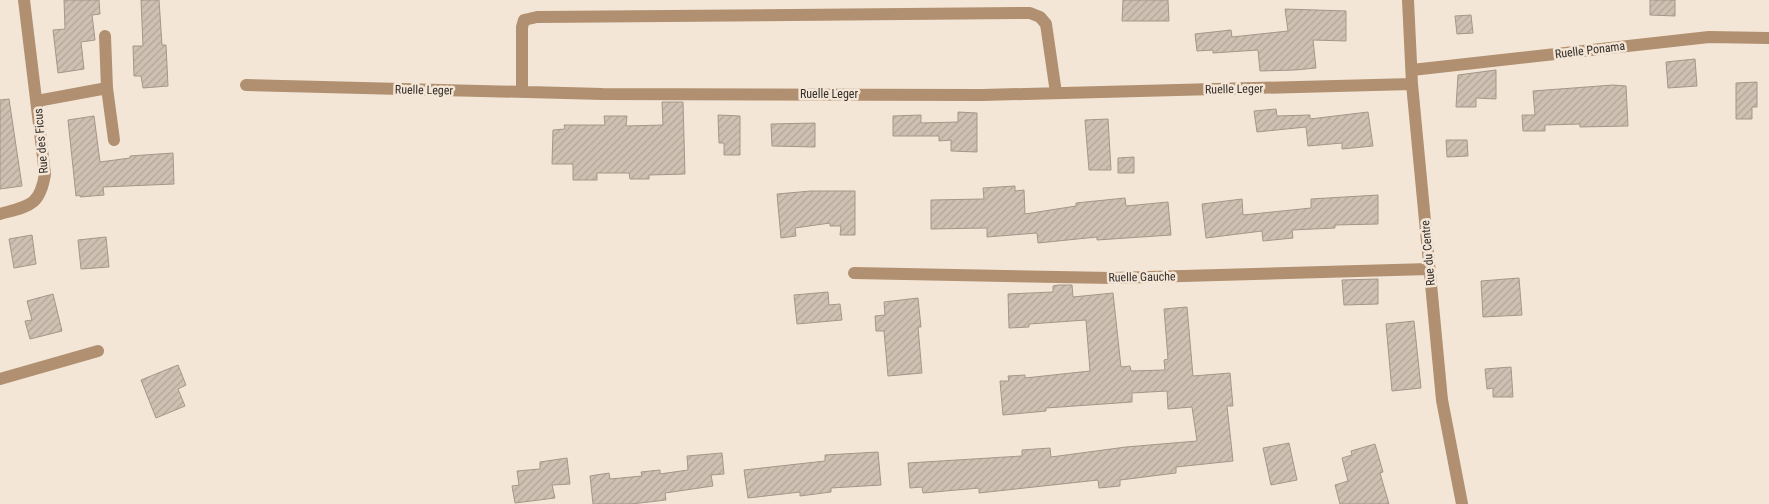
<svg xmlns="http://www.w3.org/2000/svg" width="1769" height="504" viewBox="0 0 1769 504" font-family="'Roboto Condensed',sans-serif">
<style>
.building{fill:url(#building-hatch);stroke:#a4978a}
.lines{fill:none;stroke-linecap:round;stroke-linejoin:round}
.minor{stroke:#b09070;stroke-width:12}
.labels{text-anchor:middle;dominant-baseline:central;stroke-width:5;stroke-linejoin:round;paint-order:stroke}
.street-label{font-size:12px;fill:#352f2a;stroke:#f4e6d7}
</style>
<defs>
<pattern id="building-hatch" width="6" height="6" patternUnits="userSpaceOnUse" patternTransform="scale(1.25)"><rect width="6" height="6" fill="#cec0b2"/><path d="M-1 1l2-2M0 6l6-6M5 7l2-2" fill="none" stroke="#b2a599"/></pattern>
</defs>
<rect width="100%" height="100%" fill="#f4e6d7"/>
<path class="building" d="M 64,0 L 99,0 L 100,14 L 92,15 L 95,40 L 81,42 L 84,69 L 58,73 L 53,30 L 65,29 Z
M 141,0 L 159,0 L 162,45 L 166,45 L 168,86 L 143,88 L 141,76 L 134,76 L 133,46 L 143,46 Z
M 1123,0 L 1168,0 L 1169,21 L 1122,21 Z
M 1650,0 L 1675,0 L 1675,16 L 1650,15 Z
M 1285,9 L 1346,11 L 1346,41 L 1313,40 L 1316,68 L 1295,70 L 1260,71 L 1258,50 L 1213,53 L 1213,50 L 1197,51 L 1195,34 L 1231,30 L 1232,37 L 1288,31 Z
M 1471,15 L 1473,33 L 1457,34 L 1455,16 Z
M 1695,59 L 1697,86 L 1668,88 L 1666,62 Z
M 1496,70 L 1496,99 L 1476,98 L 1476,107 L 1456,107 L 1458,75 Z
M 1757,82 L 1757,107 L 1752,107 L 1752,119 L 1736,119 L 1736,83 Z
M 1613,85 L 1626,86 L 1628,126 L 1580,127 L 1580,124 L 1545,125 L 1545,131 L 1523,131 L 1522,115 L 1535,115 L 1533,91 Z
M 9,99 L 22,186 L 0,189 L 0,100 Z
M 662,102 L 683,102 L 685,174 L 649,175 L 649,179 L 630,179 L 629,173 L 597,173 L 597,180 L 573,180 L 573,164 L 552,164 L 553,130 L 565,129 L 564,125 L 605,125 L 604,116 L 627,116 L 626,126 L 663,125 Z
M 1276,109 L 1277,116 L 1310,115 L 1310,119 L 1368,112 L 1373,146 L 1342,149 L 1342,143 L 1308,146 L 1306,127 L 1257,132 L 1254,111 Z
M 958,112 L 977,113 L 977,152 L 951,151 L 951,140 L 939,141 L 939,136 L 893,136 L 893,116 L 921,115 L 921,123 L 958,122 Z
M 718,115 L 740,116 L 740,155 L 724,155 L 724,143 L 719,143 Z
M 94,116 L 100,162 L 130,158 L 130,156 L 173,153 L 174,184 L 103,187 L 104,195 L 80,197 L 80,195 L 76,196 L 68,120 Z
M 1108,119 L 1111,170 L 1089,170 L 1085,120 Z
M 815,123 L 815,147 L 772,146 L 771,124 Z
M 1446,140 L 1467,140 L 1468,156 L 1447,157 Z
M 1134,157 L 1134,173 L 1118,173 L 1118,158 Z
M 1015,186 L 1015,191 L 1024,190 L 1025,214 L 1076,206 L 1076,203 L 1125,198 L 1126,206 L 1168,202 L 1171,235 L 1097,240 L 1097,237 L 1038,243 L 1037,233 L 987,237 L 987,228 L 931,229 L 931,200 L 984,199 L 983,188 Z
M 811,191 L 855,191 L 855,235 L 840,235 L 841,226 L 830,226 L 830,223 L 795,228 L 796,236 L 781,238 L 777,194 Z
M 1378,195 L 1378,224 L 1335,225 L 1335,228 L 1292,230 L 1293,238 L 1263,241 L 1262,231 L 1206,238 L 1202,204 L 1242,199 L 1243,215 L 1311,208 L 1311,199 Z
M 32,235 L 36,264 L 14,268 L 9,239 Z
M 106,237 L 109,267 L 81,269 L 78,240 Z
M 1519,278 L 1522,315 L 1483,317 L 1481,281 Z
M 1378,279 L 1378,304 L 1344,305 L 1342,280 Z
M 1058,285 L 1072,285 L 1073,297 L 1113,293 L 1121,367 L 1130,366 L 1131,371 L 1165,370 L 1164,360 L 1168,359 L 1164,309 L 1187,307 L 1193,376 L 1230,373 L 1233,406 L 1227,406 L 1233,461 L 1176,467 L 1176,473 L 1120,480 L 1120,486 L 1099,488 L 1098,480 L 979,493 L 979,488 L 923,493 L 922,487 L 910,488 L 908,463 L 1022,456 L 1022,450 L 1050,448 L 1051,457 L 1126,447 L 1197,441 L 1192,407 L 1168,409 L 1167,391 L 1132,393 L 1132,402 L 1046,408 L 1046,411 L 1003,415 L 1000,381 L 1009,381 L 1008,376 L 1025,375 L 1025,378 L 1090,371 L 1086,320 L 1029,324 L 1029,327 L 1009,328 L 1008,294 L 1053,292 L 1053,286 Z
M 828,292 L 829,305 L 840,304 L 842,320 L 797,324 L 794,295 Z
M 53,294 L 62,331 L 30,339 L 25,321 L 32,320 L 27,301 Z
M 918,298 L 921,327 L 918,327 L 922,373 L 888,376 L 884,331 L 876,331 L 875,316 L 885,315 L 884,302 Z
M 1414,321 L 1421,388 L 1392,391 L 1386,324 Z
M 178,365 L 186,385 L 178,389 L 185,406 L 156,418 L 141,380 Z
M 1511,367 L 1513,397 L 1493,397 L 1493,388 L 1487,389 L 1485,369 Z
M 1289,443 L 1297,480 L 1271,485 L 1263,448 Z
M 1375,444 L 1383,472 L 1380,473 L 1389,504 L 1340,504 L 1335,485 L 1348,481 L 1342,458 L 1352,455 L 1351,451 Z
M 878,452 L 881,485 L 831,488 L 831,492 L 800,496 L 800,492 L 748,498 L 744,470 L 825,461 L 825,455 Z
M 722,453 L 724,474 L 711,475 L 713,486 L 665,493 L 666,500 L 631,504 L 593,504 L 590,476 L 609,473 L 610,479 L 642,476 L 641,472 L 660,470 L 660,474 L 688,470 L 687,456 Z
M 567,458 L 570,484 L 552,485 L 555,498 L 515,503 L 512,486 L 519,485 L 517,471 L 540,469 L 540,462 Z"/>
<g class="lines">
<path class="minor" d="M 1408,0 L 1412,84 L 1442,400 L 1462,504
M 105,36 L 107,88 L 114,140
M 1412,70 L 1709,37 L 1769,38
M 246,85 L 603,94 L 982,95 L 1412,84
M 522,92 L 522,27 L 524,20 L 537,17 L 1030,13 L 1040,17 L 1046,24 L 1056,93
M 37,101 L 107,88
M 0,214 C 29,206 40,206 45,174 L 24,0
M 854,273 L 1112,278 L 1429,269
M 0,379 L 98,351"/>
</g>
<g class="labels">
<g class="street-label">
<text transform="translate(1590 50) rotate(-7)">Ruelle Ponama</text>
<text transform="translate(1234 89) rotate(-1)">Ruelle Leger</text>
<text transform="translate(424 90) rotate(1)">Ruelle Leger</text>
<text x="829" y="94">Ruelle Leger</text>
<text transform="translate(41 141) rotate(-95)">Rue des Ficus</text>
<text transform="translate(1428 253) rotate(-95)">Rue du Centre</text>
<text transform="translate(1142 277) rotate(-1)">Ruelle Gauche</text>
</g>
</g>
</svg>
